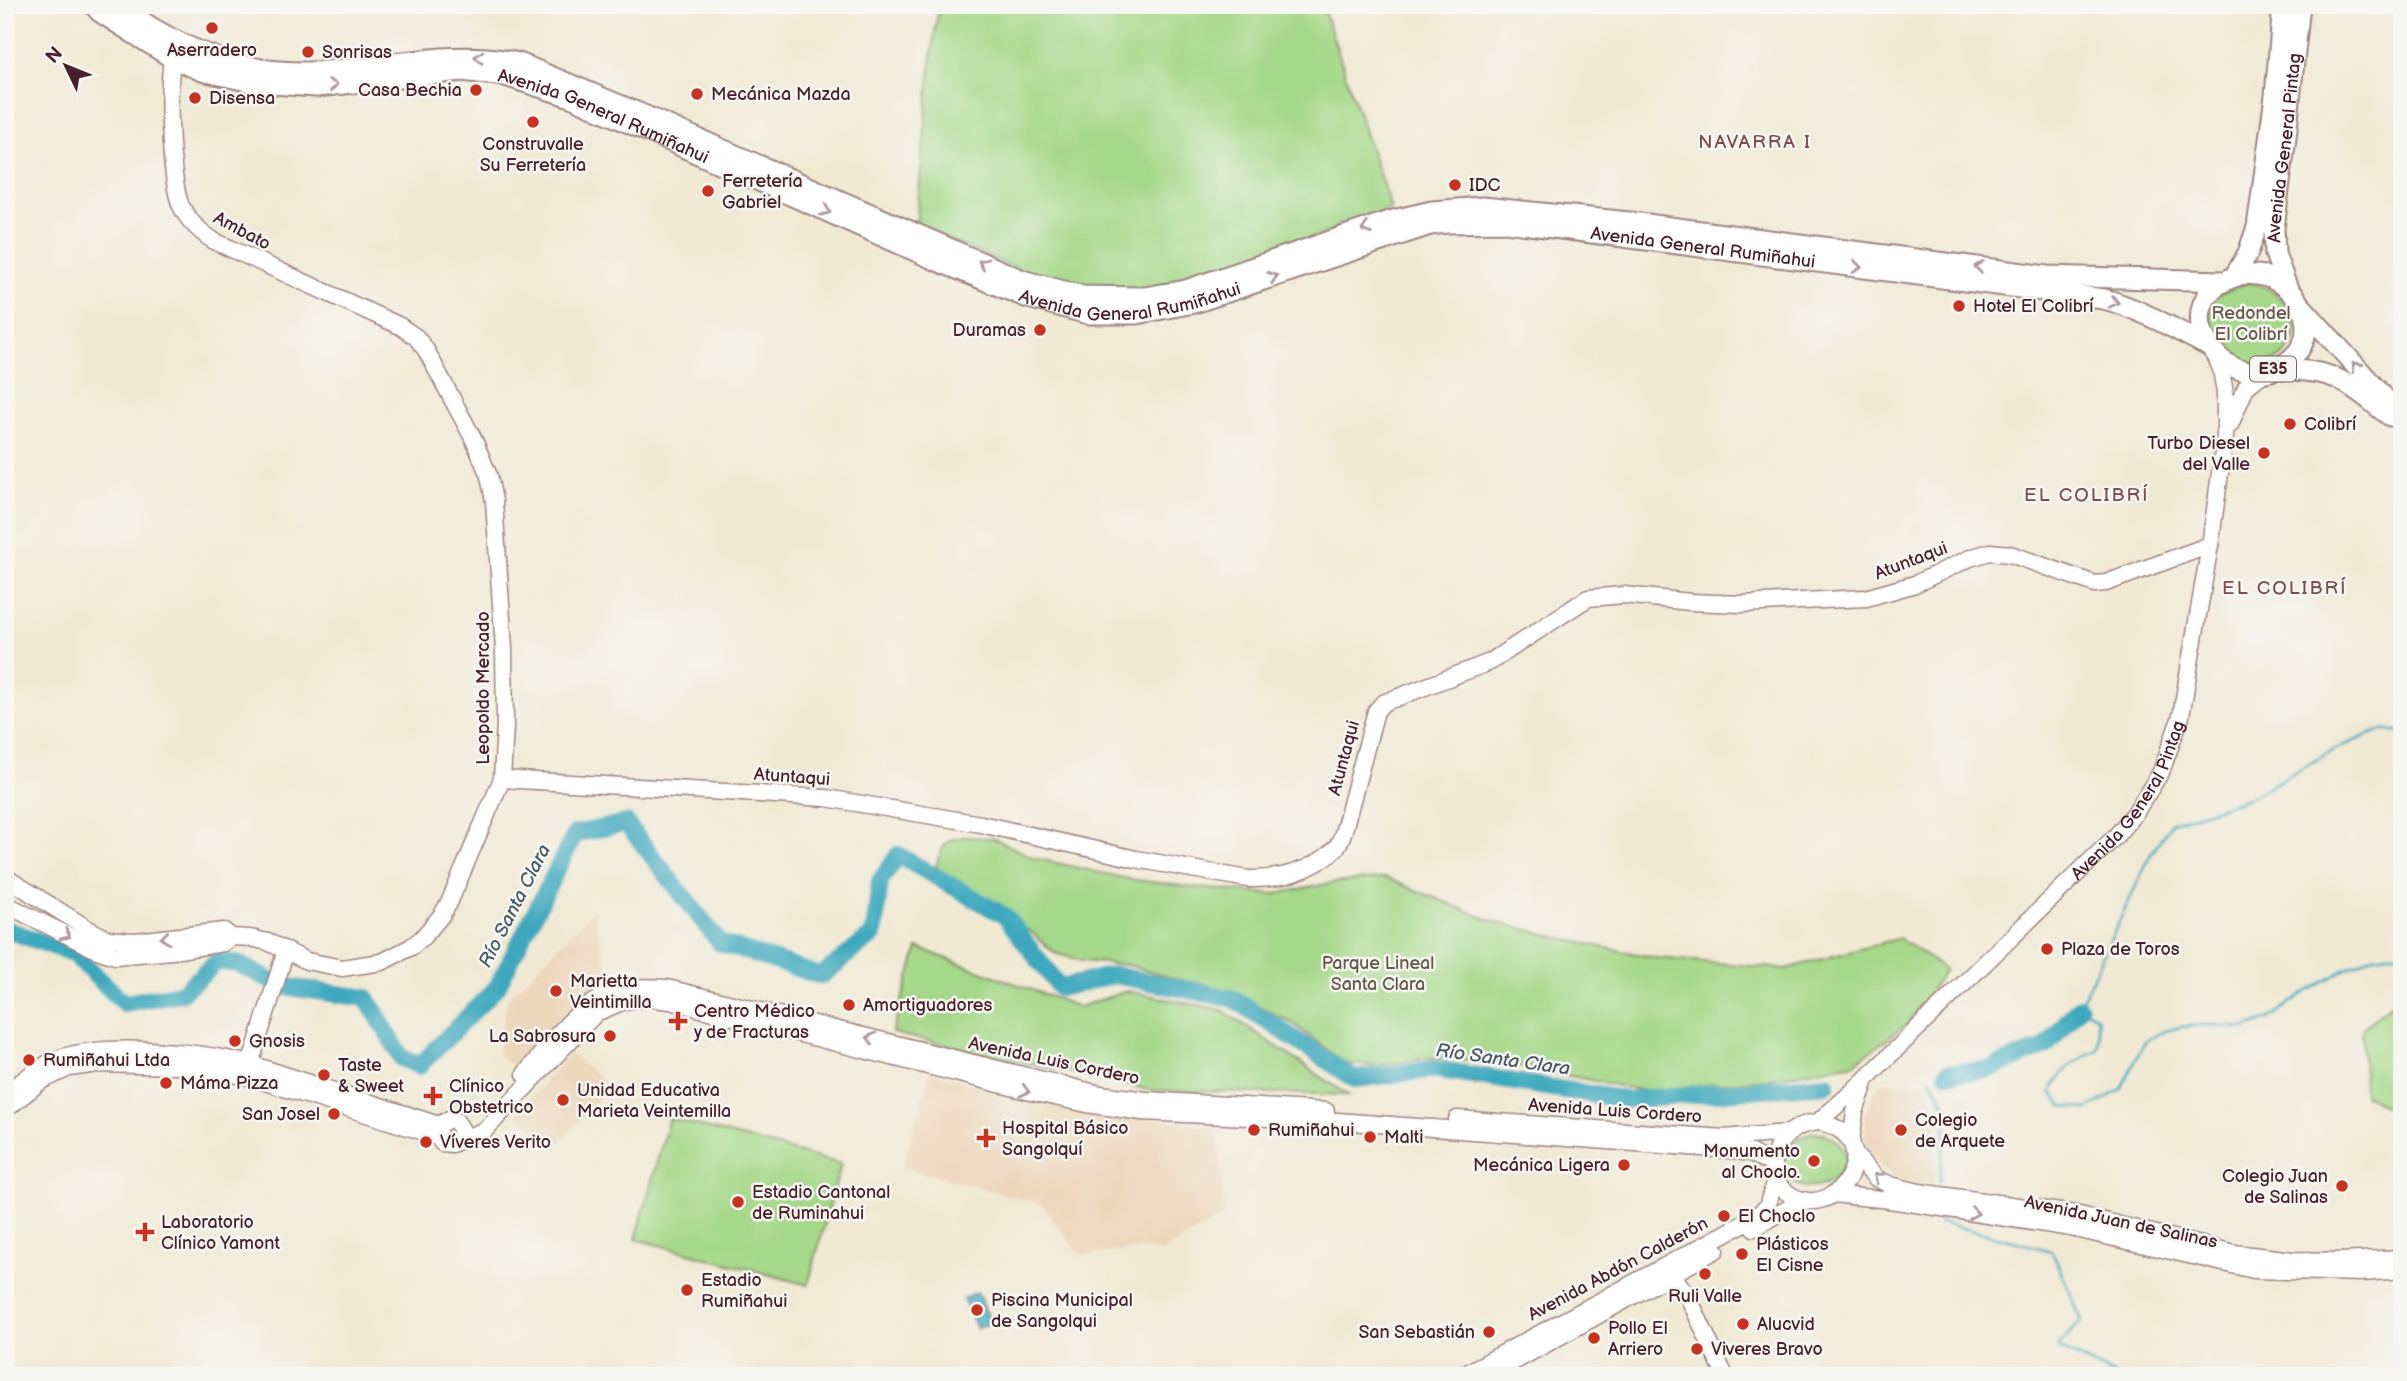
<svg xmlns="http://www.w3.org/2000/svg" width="2407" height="1381" viewBox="0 0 2407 1381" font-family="'Balsamiq Sans',sans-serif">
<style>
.built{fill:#edd7bb}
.green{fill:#a5d888;stroke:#787c5a;stroke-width:2}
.water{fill:#3da8bd;stroke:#446474;stroke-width:2}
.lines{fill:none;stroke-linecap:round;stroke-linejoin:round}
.stream{stroke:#3da8bd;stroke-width:2.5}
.river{stroke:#3da8bd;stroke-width:18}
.secondary-casing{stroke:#9e8480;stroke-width:19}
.highway-casing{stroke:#9e8480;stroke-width:23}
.secondary{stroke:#fff;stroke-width:16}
.highway{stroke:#fff;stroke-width:19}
.oneway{stroke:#ae9aa0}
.poi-dot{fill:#c8321e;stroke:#f6f6f2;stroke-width:2.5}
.labels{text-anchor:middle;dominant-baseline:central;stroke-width:5;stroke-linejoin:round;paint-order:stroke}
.shield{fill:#f6f6f2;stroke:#7e6067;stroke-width:2}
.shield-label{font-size:16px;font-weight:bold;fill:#4a1f2b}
.poi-label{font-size:18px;fill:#4a1f2b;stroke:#f6f6f2;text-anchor:start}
.street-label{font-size:18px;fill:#4a1f2b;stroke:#f6f6f2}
.park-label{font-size:18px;fill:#655647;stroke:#f6f6f2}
.neighbourhood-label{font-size:19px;letter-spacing:2px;fill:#7d4c48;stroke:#f6f6f2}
.water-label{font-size:19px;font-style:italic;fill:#455665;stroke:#f6f6f2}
</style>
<rect width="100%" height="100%" fill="#f6f6f2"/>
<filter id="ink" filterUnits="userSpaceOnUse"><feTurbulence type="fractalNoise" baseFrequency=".0143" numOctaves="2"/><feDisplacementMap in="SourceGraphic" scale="14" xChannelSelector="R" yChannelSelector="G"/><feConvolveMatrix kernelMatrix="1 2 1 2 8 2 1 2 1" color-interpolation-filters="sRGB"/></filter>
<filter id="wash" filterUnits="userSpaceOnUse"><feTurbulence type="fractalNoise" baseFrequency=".00686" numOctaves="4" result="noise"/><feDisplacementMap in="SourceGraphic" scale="28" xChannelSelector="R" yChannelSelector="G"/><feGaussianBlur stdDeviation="1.57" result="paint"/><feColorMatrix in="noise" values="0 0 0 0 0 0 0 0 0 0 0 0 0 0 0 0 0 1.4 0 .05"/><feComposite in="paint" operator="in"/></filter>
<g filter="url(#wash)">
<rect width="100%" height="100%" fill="#f1e9d4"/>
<path class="built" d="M 593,911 L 612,984 L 582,1000 L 550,1029 L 515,1070 L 498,1054 L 507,999 Z
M 570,1053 L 609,1086 L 555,1148 L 517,1114 Z
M 930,1072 L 1068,1109 L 1213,1126 L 1217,1130 L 1224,1215 L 1162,1253 L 1148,1249 L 1080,1255 L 1042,1204 L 903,1167 Z
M 1881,1082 L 1924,1083 L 1937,1110 L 1934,1185 L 1902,1181 L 1880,1166 L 1866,1142 L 1864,1117 L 1874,1093 Z"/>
<path class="green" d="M 939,5 L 1322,5 L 1391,209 L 1239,265 L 1168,285 L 1127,291 L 1085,289 L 1044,280 L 916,226 L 932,53 Z
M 2248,282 C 2255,284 2263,286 2269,289 C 2286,300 2303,325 2292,345 C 2277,374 2233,365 2219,342 C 2207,324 2208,316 2215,296 Z
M 993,838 L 1034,858 L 1128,879 L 1198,888 L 1275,894 L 1332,883 L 1386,878 L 1489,920 L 1568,940 L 1657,958 L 1786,969 L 1900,938 L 1945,970 L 1906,1025 L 1854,1063 L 1766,1079 L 1645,1091 L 1510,1064 L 1476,1060 L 1431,1058 L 1371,1066 L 1346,1064 L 1292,1023 L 1249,1001 L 1206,985 L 1172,978 L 1128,965 L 1082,961 L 1055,953 L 1030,931 L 963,900 L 936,867 C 945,829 959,838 993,838 Z
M 918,948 L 1079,1007 L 1127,991 L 1222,1010 L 1348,1095 L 1150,1090 L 892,1033 Z
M 2402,994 L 2402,1116 L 2364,1095 L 2362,1029 Z
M 669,1118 L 841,1164 L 808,1285 L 636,1239 Z
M 1815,1132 C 1836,1134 1855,1152 1840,1173 C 1836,1179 1830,1183 1823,1185 C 1780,1199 1765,1142 1815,1132 Z"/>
<path class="water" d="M 977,1292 L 991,1322 L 977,1329 L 963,1299 Z"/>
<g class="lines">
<path class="stream" d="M 2402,731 L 2379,731 L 2337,748 L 2249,798 L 2172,822 L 2150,856 L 2079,1007 L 2097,1017 L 2099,1040 L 2097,1050 C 2075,1061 2061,1069 2051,1092 L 2062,1106 L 2087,1109 L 2120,1090 L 2145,1041 L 2159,1033 L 2180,1027 L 2209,1025 L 2245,1028 L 2269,1019 L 2300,996 L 2342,971 L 2374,956 L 2402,952
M 1930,1078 L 1948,1109 L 1939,1183
M 1939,1222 L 2052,1251 L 2082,1321 L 2057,1347 L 2117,1376
M 2146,1376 L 2183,1374 L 2185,1376"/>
<path class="river" d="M 5,929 L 72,953 L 124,1003 L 181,993 L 218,961 L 239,964 L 281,986 L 367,998 L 402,1058 L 419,1066 L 497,987 L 575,834 L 626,823 L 720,943 L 821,976 L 874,934 L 880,881 L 898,855 L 1005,916 L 1060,988 L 1114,975 L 1234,999 L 1355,1079 L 1435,1069 L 1626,1100 L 1827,1084
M 1947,1073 L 1987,1070 L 2045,1047 L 2079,1007"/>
</g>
</g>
<g filter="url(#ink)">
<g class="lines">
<g class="secondary-casing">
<g id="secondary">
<path d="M 2230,425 L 2246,387 L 2266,371"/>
<path d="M 502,779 L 826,798 L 981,824 L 1136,859 L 1248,879 C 1278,880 1313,871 1335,849 C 1340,844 1342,836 1344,830 L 1376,711 L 1383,703 L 1490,662 L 1588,598 L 1624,595 L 1690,602 L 1741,604 L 1866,598 L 1915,584 L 1970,558 L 1990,552 L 2010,554 L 2095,584 L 2106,583 L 2210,545"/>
<path d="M 5,877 L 90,930 L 108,939 L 135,941 L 224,931 L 231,937 L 250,938 L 268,942 L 307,961 L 342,968 L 382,962 L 411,947 L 422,938 L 441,916 L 449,903 L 502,779 L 505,726 L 504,649 L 494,501 L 489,476 L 474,440 L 426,350 L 416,337 L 400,326 L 214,241 C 200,232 188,221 181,206 C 170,181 165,74 175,49"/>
<path d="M 5,904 L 97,950 L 115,956 L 172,951 L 223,943 L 231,937"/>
<path d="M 248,1071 L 286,950"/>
<path d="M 525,1074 C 555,1038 583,994 634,988 C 644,986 656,988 667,988 L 1100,1094 L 1146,1100 L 1326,1111"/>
<path d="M 5,1095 C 23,1080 41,1064 63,1057 C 111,1042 202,1052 251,1064 L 439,1125"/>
<path d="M 5,1110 L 41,1081 L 69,1068 L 98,1064 L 177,1066 L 246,1076 L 437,1136"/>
<path d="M 1457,1119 L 1724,1138 L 1788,1133"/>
<path id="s1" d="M 1818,1122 L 1851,1093 L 2116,836 L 2135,813 L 2161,772 L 2181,716 L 2211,539 L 2225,437 L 2225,393 L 2221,369 L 2216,357"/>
<path d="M 1818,1122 C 1894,1136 1835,1232 1785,1191 C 1763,1173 1774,1139 1797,1128 C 1803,1124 1810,1123 1818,1122 Z"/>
<path d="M 459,1140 L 462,1130 L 456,1121 L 449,1119 L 439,1125 L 437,1136 L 442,1143 L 452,1144 L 485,1130 L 596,1013 L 624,1001 L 646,998 L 670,1001 L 1031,1092 L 1087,1104 L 1142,1112 L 1337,1121 L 1730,1150 L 1751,1153 L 1773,1165"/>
<path d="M 1851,1142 L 1855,1112 L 1865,1083"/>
<path d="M 1855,1155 L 1876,1178 L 1890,1185 L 1919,1192 L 2075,1214 L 2234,1253 L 2293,1260 L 2339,1261 L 2402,1258"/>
<path d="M 1833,1194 L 1890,1200 L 2071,1228 L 2254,1270 L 2362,1273 L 2402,1270"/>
<path d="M 1754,1228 L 1803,1200"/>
<path d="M 1676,1264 C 1671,1275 1678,1284 1686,1292 L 1725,1376"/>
<path d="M 1461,1376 L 1754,1218 L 1767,1207 L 1775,1180"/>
<path d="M 1488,1376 L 1716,1250"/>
</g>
</g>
<g class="highway-casing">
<g id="highway">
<path id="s2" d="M 94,5 L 100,12 L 172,58 L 202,71 L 256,83 L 317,87 L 462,71 L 505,76 L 571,97 L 940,262 L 1028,298 L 1088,314 L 1137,314 L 1194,303 L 1430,225 L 1446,223 L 1506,222 L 2104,299 C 2141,309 2174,329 2208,346"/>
<path d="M 118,5 C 172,45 232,72 301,72 C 375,72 446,46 519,63 L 646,116 L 1022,280 L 1083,296 L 1144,297 L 1186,290 L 1389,221 L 1432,211 L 1483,207 L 1639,223 L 2047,276 L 2224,281"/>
<path d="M 2245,274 C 2256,275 2267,275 2276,281 C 2304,297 2318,333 2293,357 C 2232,415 2147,296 2245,274 Z"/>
<path d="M 2234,277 L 2248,253 L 2257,227 L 2275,96 L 2283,5"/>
<path id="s3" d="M 2288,289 L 2275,254 L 2274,228 L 2286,137 L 2300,5"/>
<path d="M 2302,307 L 2402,417"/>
<path d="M 2275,368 C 2290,370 2305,370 2319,373 C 2347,378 2368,400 2390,416"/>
</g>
</g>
<use href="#secondary" class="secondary"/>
<use href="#highway" class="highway"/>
</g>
<defs><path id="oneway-chevron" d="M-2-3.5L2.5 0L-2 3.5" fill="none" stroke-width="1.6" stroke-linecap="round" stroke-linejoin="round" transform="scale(1.75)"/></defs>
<g class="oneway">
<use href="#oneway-chevron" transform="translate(479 57) rotate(-176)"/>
<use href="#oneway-chevron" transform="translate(333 85) rotate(-8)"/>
<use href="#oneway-chevron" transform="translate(826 211) rotate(24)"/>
<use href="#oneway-chevron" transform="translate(1366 229) rotate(161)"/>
<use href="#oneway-chevron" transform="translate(983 263) rotate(-156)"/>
<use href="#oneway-chevron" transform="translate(1857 267) rotate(7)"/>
<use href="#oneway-chevron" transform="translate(1979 267) rotate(-173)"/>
<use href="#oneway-chevron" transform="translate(1273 277) rotate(-19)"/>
<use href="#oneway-chevron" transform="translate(2114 302) rotate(13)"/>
<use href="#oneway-chevron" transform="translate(2356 366) rotate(-132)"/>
<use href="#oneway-chevron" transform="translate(66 935) rotate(27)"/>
<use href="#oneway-chevron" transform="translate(165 938) rotate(174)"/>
<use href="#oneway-chevron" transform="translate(871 1038) rotate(-166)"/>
<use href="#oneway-chevron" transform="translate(1025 1091) rotate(14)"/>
<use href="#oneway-chevron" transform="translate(1878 1177) rotate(-143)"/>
<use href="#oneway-chevron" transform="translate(1974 1213) rotate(9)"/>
</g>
</g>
<g class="poi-dot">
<circle cx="212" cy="28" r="7"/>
<circle cx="308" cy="52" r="7"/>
<circle cx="476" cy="90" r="7"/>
<circle cx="697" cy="94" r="7"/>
<circle cx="195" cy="98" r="7"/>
<circle cx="533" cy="122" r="7"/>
<circle cx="1455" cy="185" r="7"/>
<circle cx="708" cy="191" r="7"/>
<circle cx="1959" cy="306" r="7"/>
<circle cx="1040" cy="330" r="7"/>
<circle cx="2290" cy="424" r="7"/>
<circle cx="2264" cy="453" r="7"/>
<circle cx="2047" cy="949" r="7"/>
<circle cx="556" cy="991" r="7"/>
<circle cx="849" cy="1005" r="7"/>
<path d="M674.5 1010.5h7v7h7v7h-7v7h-7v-7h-7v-7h7z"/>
<circle cx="610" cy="1036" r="7"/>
<circle cx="235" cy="1041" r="7"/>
<circle cx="29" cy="1060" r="7"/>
<circle cx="324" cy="1075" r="7"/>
<circle cx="166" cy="1083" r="7"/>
<path d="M429.5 1085.5h7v7h7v7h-7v7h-7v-7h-7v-7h7z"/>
<circle cx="563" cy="1100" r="7"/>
<circle cx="334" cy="1114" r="7"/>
<circle cx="1254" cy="1130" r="7"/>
<circle cx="1901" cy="1130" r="7"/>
<circle cx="1370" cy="1137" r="7"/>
<path d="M982.5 1127.5h7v7h7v7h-7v7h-7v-7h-7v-7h7z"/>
<circle cx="426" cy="1142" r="7"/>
<circle cx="1814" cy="1161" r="7"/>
<circle cx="1624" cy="1165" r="7"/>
<circle cx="2342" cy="1186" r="7"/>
<circle cx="738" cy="1202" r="7"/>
<circle cx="1724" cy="1216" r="7"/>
<path d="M141.5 1221.5h7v7h7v7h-7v7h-7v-7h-7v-7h7z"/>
<circle cx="1742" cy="1254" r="7"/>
<circle cx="1705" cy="1274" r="7"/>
<circle cx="687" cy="1290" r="7"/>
<circle cx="977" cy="1310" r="7"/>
<circle cx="1743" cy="1324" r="7"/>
<circle cx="1489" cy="1332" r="7"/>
<circle cx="1594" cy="1338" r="7"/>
<circle cx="1697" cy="1349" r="7"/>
</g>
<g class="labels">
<rect class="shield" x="2250" y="356.5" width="46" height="25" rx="5"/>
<g class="shield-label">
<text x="2273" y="369">E35</text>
</g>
<g class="poi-label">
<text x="212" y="50" text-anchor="middle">Aserradero</text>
<text x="322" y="52">Sonrisas</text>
<text x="462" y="90" text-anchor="end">Casa Bechia</text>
<text x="711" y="94">Mecánica Mazda</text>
<text x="209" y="98">Disensa</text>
<text x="533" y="144" text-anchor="middle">Construvalle<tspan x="533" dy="21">Su Ferretería</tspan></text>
<text x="722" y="181">Ferretería<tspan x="722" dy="21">Gabriel</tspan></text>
<text x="1469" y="185">IDC</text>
<text x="1973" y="306">Hotel El Colibrí</text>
<text x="1026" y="330" text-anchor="end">Duramas</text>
<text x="2304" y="424">Colibrí</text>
<text x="2250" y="443" text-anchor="end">Turbo Diesel<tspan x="2250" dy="21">del Valle</tspan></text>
<text x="2061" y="949">Plaza de Toros</text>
<text x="570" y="981">Marietta<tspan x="570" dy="21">Veintimilla</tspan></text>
<text x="863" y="1005">Amortiguadores</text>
<text x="694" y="1011">Centro Médico<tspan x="694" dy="21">y de Fracturas</tspan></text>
<text x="596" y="1036" text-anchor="end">La Sabrosura</text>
<text x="249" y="1041">Gnosis</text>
<text x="43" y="1060">Rumiñahui Ltda</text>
<text x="338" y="1065">Taste<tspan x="338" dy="21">&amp; Sweet</tspan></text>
<text x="180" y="1083">Máma Pizza</text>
<text x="449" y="1086">Clínico<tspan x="449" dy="21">Obstetrico</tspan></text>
<text x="577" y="1090">Unidad Educativa<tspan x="577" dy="21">Marieta Veintemilla</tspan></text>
<text x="320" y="1114" text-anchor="end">San Josel</text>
<text x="1915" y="1120">Colegio<tspan x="1915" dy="21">de Arquete</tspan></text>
<text x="1002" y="1128">Hospital Básico<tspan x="1002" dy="21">Sangolquí</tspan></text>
<text x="1268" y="1130">Rumiñahui</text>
<text x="1384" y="1137">Malti</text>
<text x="440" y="1142">Víveres Verito</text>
<text x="1800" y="1151" text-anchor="end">Monumento<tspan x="1800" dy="21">al Choclo.</tspan></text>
<text x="1610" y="1165" text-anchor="end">Mecánica Ligera</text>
<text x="2328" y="1176" text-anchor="end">Colegio Juan<tspan x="2328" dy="21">de Salinas</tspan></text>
<text x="752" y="1192">Estadio Cantonal<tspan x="752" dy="21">de Ruminahui</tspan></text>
<text x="1738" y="1216">El Choclo</text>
<text x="161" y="1222">Laboratorio<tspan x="161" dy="21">Clínico Yamont</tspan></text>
<text x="1756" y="1244">Plásticos<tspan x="1756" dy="21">El Cisne</tspan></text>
<text x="701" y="1280">Estadio<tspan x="701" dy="21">Rumiñahui</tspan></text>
<text x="1705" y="1296" text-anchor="middle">Ruli Valle</text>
<text x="991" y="1300">Piscina Municipal<tspan x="991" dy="21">de Sangolqui</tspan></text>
<text x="1757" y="1324">Alucvid</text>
<text x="1608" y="1328">Pollo El<tspan x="1608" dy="21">Arriero</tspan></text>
<text x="1475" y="1332" text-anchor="end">San Sebastián</text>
<text x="1711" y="1349">Viveres Bravo</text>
</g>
<g class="street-label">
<text stroke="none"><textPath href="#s2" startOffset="539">Avenida General Rumiñahui</textPath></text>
<text stroke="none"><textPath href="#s3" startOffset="144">Avenida General Pintag</textPath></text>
<text transform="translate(242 231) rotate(28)">Ambato</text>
<text stroke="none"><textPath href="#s2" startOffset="1694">Avenida General Rumiñahui</textPath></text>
<text stroke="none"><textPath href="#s2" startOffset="1106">Avenida General Rumiñahui</textPath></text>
<text transform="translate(1911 561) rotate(-21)">Atuntaqui</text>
<text transform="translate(483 688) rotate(-90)">Leopoldo Mercado</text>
<text transform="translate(1344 758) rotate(-75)">Atuntaqui</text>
<text transform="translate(792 777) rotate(4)">Atuntaqui</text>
<text stroke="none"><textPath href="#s1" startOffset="450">Avenida General Pintag</textPath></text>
<text transform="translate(1054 1061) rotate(12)">Avenida Luis Cordero</text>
<text transform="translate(1615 1111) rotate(4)">Avenida Luis Cordero</text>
<text transform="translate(2121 1222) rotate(12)">Avenida Juan de Salinas</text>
<text transform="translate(1618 1269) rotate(-28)">Avenida Abdón Calderón</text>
</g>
<g class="park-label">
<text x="2251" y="313">Redondel<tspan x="2251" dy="21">El Colibrí</tspan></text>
<text x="1378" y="963">Parque Lineal<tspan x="1378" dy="21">Santa Clara</tspan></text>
</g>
<g class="neighbourhood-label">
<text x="1755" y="142">NAVARRA I</text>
<text x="2087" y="495">EL COLIBRÍ</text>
<text x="2285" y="588">EL COLIBRÍ</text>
</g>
<g class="water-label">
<text transform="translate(515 906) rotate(-63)">Río Santa Clara</text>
<text transform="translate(1503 1060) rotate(8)">Río Santa Clara</text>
</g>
</g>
<rect width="2407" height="1381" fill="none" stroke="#f6f6f2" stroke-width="28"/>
<g transform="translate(66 66) rotate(313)" stroke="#f6f6f2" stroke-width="5" paint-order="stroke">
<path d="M0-5L12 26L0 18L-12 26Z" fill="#4a1f2b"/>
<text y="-10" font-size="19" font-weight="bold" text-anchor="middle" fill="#4a1f2b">N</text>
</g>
</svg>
